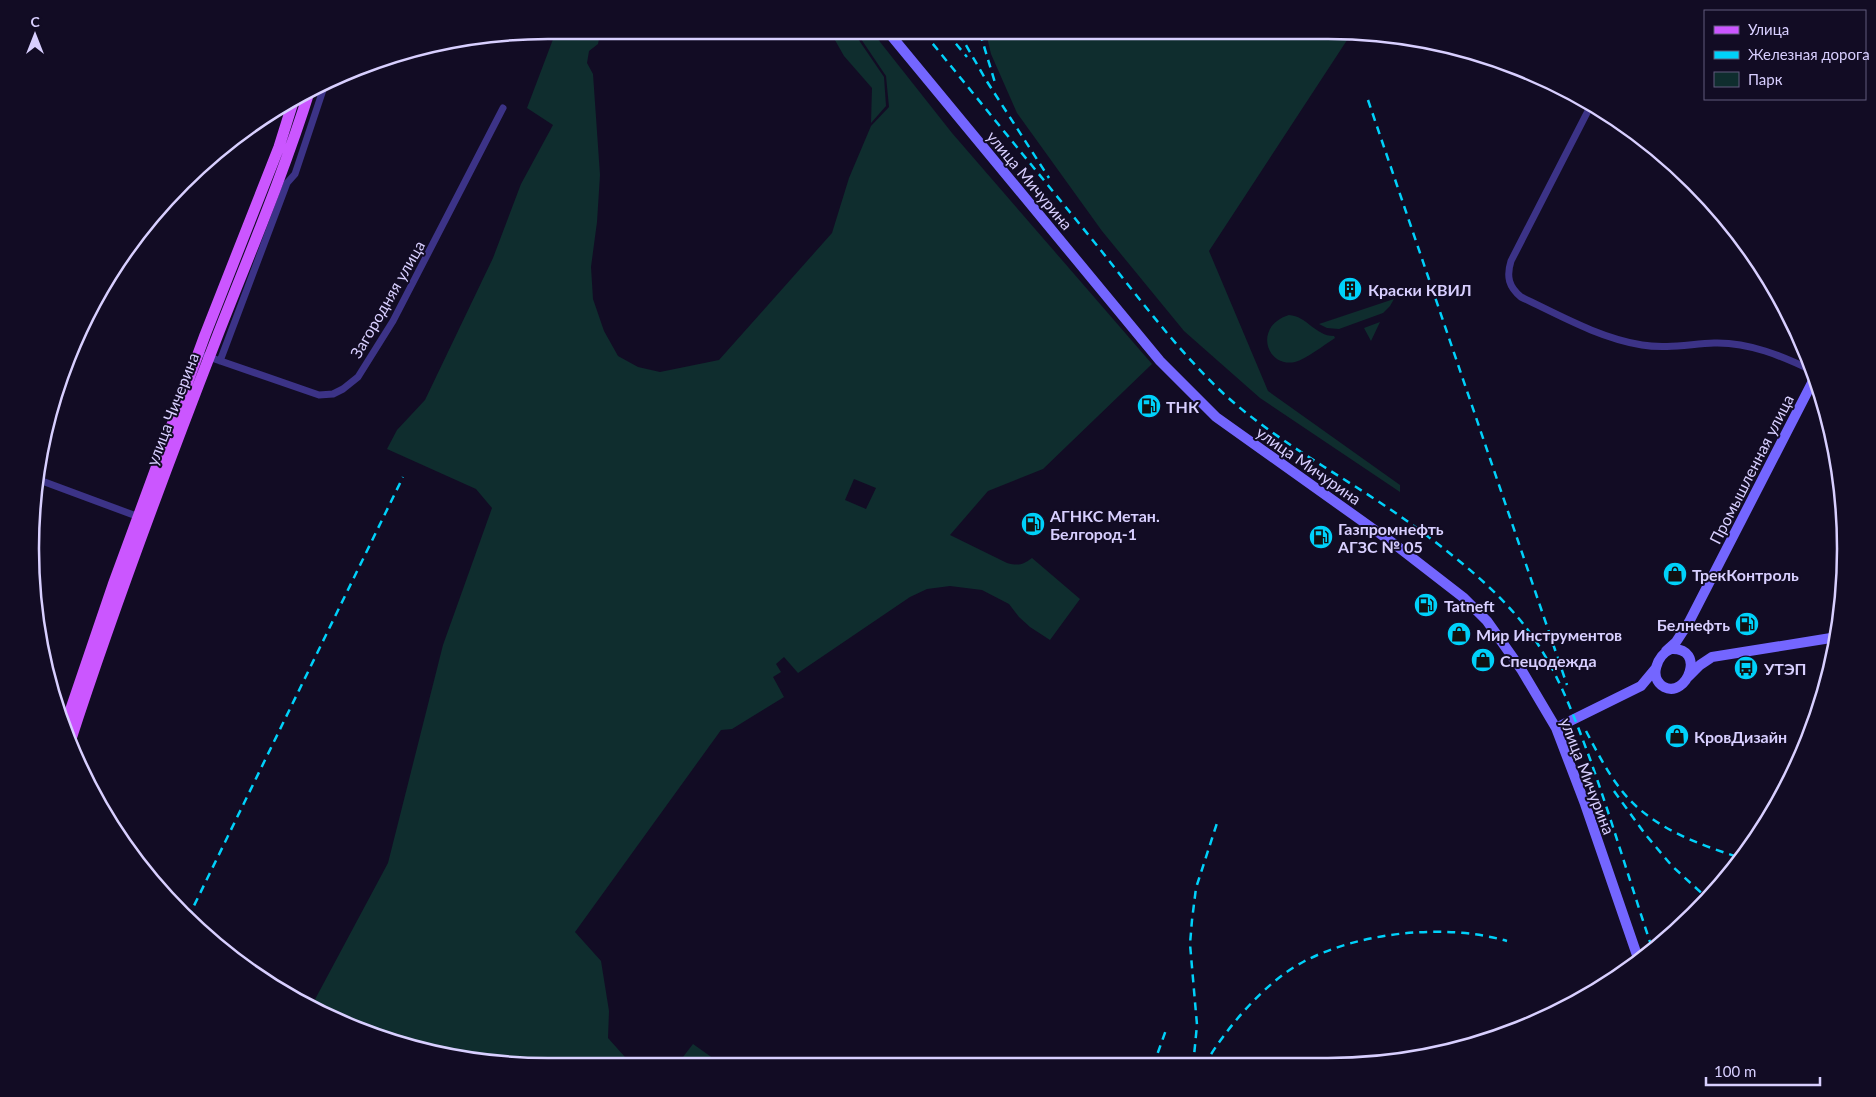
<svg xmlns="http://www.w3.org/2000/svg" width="1876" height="1097" viewBox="0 0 1876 1097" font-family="Lato,sans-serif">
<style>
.green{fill:#0f2d2e;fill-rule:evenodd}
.water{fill:#051844}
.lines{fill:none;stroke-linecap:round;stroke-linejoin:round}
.street{stroke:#3c3387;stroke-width:7}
.secondary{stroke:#7466ff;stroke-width:10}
.primary{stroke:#cb56ff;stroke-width:11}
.rail{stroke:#00d1fa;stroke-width:2.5;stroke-dasharray:8 6;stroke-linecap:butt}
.labels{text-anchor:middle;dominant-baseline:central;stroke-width:4;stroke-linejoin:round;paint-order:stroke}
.street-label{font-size:16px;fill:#d8cfff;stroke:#120c24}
.poi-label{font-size:16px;font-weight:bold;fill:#d8cfff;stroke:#120c24;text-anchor:start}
.rim{fill:none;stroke:#d8cfff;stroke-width:2.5}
</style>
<rect width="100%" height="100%" fill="#120c24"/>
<path class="green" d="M 1353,31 L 1209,251 L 1268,391 L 1400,485 L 1400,492 L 1260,398 L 1184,331 L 1102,231 L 1017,113 L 991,54 L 986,33 Z
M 831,33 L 854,33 L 884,77 L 886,106 L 871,123 L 872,88 L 844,56 Z
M 857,33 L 873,33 L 952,133 L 1152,364 L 1043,469 L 988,491 L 950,535 L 1007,563 C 1018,566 1023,565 1032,558 L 1080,599 L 1050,640 L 1030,627 L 1019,617 L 1009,604 L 982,590 L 950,586 L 927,589 L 910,597 L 798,673 L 784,657 L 776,664 L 781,672 L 773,677 L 784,697 L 732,729 L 721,730 L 575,932 L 601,961 L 609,1011 L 608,1038 L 633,1066 L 514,1066 L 382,1039 L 312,1005 L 388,863 L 443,645 L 492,508 L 476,489 L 387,449 L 397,430 L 425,400 L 493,258 L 521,184 L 553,125 L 527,108 L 555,34 L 600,34 L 598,44 L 589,51 L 587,63 L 593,74 L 600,175 L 597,222 L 591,267 L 593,299 L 604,331 L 618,356 L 638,367 L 660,372 L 719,360 L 832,233 L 849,178 L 871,126 L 889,107 L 886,76 ZM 854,479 L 876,488 L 866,509 L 845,500 Z
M 1394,299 L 1390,306 L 1383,313 L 1339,329 L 1327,328 L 1319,324 Z
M 1289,315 C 1307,316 1315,336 1334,336 L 1335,338 C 1324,345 1306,359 1295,362 C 1266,368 1253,326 1289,315 Z
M 1380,322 L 1371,341 L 1364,328 Z
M 693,1044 L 724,1066 L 676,1066 Z"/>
<path class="water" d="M 247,969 L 267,978 L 281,986 L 280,989 L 261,980 Z"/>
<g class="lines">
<path class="street" d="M 1591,105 L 1511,261 C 1506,277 1509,287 1521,297 C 1559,315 1599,338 1642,345 C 1666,349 1690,344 1714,343 C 1749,342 1782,356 1813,371
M 206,356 L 319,395 L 333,394 L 343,389 L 358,377 L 393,321 L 503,108
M 220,361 L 287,183 L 295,174 L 326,81
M 48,415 L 50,409
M 39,478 L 42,481 L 139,517"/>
<path class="secondary" d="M 889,33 L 1160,361 L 1216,417 L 1393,543 L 1464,598 L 1487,621 L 1521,669 L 1556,728 L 1585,804 L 1638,958
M 1671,649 C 1707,647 1687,699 1664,687 C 1648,678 1657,655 1671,649 Z
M 1666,651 L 1676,642 L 1689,622 L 1815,377
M 1688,677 L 1700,665 L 1712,657 L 1837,637
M 1556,728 L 1641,686 L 1656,668"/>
<path class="primary" d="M 64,729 L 113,585 L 205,335 L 279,147 L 294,99
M 70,742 C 114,606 165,471 217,337 C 249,255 284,173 310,89"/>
<path class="rail" d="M 924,33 C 981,103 1038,173 1095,243 C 1136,294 1176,349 1224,394 C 1279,444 1347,478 1407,521 C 1451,553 1499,590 1531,634 C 1558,672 1574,716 1590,759 C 1612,821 1631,885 1652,948
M 947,33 L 967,57
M 959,33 L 986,80 L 1049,178
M 980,33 L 996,86
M 1368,100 L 1567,685
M 1586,731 C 1596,750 1606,770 1619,787 C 1647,826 1697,844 1741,858
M 1614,791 L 1645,834 L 1672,866 L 1708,899
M 188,918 L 403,477
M 1153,1066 L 1166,1030
M 1193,1066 L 1197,1025 L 1190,944 L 1192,920 L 1196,888 L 1217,823
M 1204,1066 C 1224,1030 1266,981 1303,962 C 1359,932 1445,923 1507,941"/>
</g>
<defs>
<g id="building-disc" transform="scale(1.25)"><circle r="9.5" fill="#00d1fa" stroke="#120c24"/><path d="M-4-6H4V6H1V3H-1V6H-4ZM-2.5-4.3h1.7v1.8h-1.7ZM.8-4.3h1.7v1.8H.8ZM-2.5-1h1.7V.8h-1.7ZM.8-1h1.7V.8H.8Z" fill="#111"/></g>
<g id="fuel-disc" transform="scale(1.25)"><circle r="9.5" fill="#00d1fa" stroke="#120c24"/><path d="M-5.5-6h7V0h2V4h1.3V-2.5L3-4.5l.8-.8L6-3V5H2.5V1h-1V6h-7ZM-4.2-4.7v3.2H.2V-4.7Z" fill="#111"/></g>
<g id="shop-disc" transform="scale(1.25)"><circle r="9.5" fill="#00d1fa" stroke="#120c24"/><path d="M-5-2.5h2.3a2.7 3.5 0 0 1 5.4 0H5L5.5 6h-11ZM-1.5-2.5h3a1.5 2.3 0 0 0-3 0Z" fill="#111"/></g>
<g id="bus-disc" transform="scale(1.25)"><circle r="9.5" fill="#00d1fa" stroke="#120c24"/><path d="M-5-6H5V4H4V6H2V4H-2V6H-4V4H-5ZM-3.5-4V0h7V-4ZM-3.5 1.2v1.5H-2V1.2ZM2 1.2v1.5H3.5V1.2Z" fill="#111"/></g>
</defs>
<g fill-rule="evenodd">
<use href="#building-disc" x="1350" y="289"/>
<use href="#fuel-disc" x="1149" y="406"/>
<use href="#fuel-disc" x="1033" y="524"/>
<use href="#fuel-disc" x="1321" y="537"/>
<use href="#shop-disc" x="1675" y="574"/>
<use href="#fuel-disc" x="1426" y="605"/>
<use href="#fuel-disc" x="1747" y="624"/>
<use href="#shop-disc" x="1459" y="634"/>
<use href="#shop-disc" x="1483" y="660"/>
<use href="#bus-disc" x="1746" y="668"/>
<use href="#shop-disc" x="1677" y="736"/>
</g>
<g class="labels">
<g class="street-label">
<text transform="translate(1030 180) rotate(50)">улица Мичурина</text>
<text transform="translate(387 299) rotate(-60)">Загородняя улица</text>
<text transform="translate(172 409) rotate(-69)">улица Чичерина</text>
<text transform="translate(1309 465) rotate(35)">улица Мичурина</text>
<text transform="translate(1751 469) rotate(-63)">Промышленная улица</text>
<text transform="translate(1588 776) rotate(69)">улица Мичурина</text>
</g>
<g class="poi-label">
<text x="1368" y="289">Краски КВИЛ</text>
<text x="1166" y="406">ТНК</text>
<text x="1050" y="515">АГНКС Метан.<tspan x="1050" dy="18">Белгород-1</tspan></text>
<text x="1338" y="528">Газпромнефть<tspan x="1338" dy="18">АГЗС № 05</tspan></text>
<text x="1692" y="574">ТрекКонтроль</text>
<text x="1444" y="605">Tatneft</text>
<text x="1730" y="624" text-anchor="end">Белнефть</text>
<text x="1476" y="634">Мир Инструментов</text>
<text x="1500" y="660">Спецодежда</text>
<text x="1764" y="668">УТЭП</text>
<text x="1694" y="736">КровДизайн</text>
</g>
</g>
<path d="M0 0H1876V1097H0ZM548 39H1328A509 509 0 0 1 1837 548V549A509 509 0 0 1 1328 1058H548A509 509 0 0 1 39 549V548A509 509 0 0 1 548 39Z" fill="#120c24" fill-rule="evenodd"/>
<path class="rim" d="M548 39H1328A509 509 0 0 1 1837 548V549A509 509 0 0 1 1328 1058H548A509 509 0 0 1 39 549V548A509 509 0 0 1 548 39Z"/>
<rect x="1704" y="10" width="162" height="90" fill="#120c24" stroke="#615a7c"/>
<rect x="1714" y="26" width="25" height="8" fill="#cb56ff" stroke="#615a7c"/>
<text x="1748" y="35" font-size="15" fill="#d8cfff">Улица</text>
<rect x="1714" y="51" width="25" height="8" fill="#00d1fa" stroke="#615a7c"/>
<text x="1748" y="60" font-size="15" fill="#d8cfff">Железная дорога</text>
<rect x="1714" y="72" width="25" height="15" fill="#0f2d2e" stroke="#615a7c"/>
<text x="1748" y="85" font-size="15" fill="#d8cfff">Парк</text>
<g transform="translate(35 35)" stroke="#120c24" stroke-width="4" paint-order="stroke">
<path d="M0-4L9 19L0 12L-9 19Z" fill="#d8cfff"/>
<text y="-8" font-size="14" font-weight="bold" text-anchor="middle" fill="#d8cfff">С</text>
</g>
<path d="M1706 1077v8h114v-8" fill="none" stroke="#d8cfff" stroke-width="2.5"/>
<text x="1714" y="1077" font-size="15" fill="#d8cfff" stroke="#120c24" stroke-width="4" paint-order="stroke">100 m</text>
</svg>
